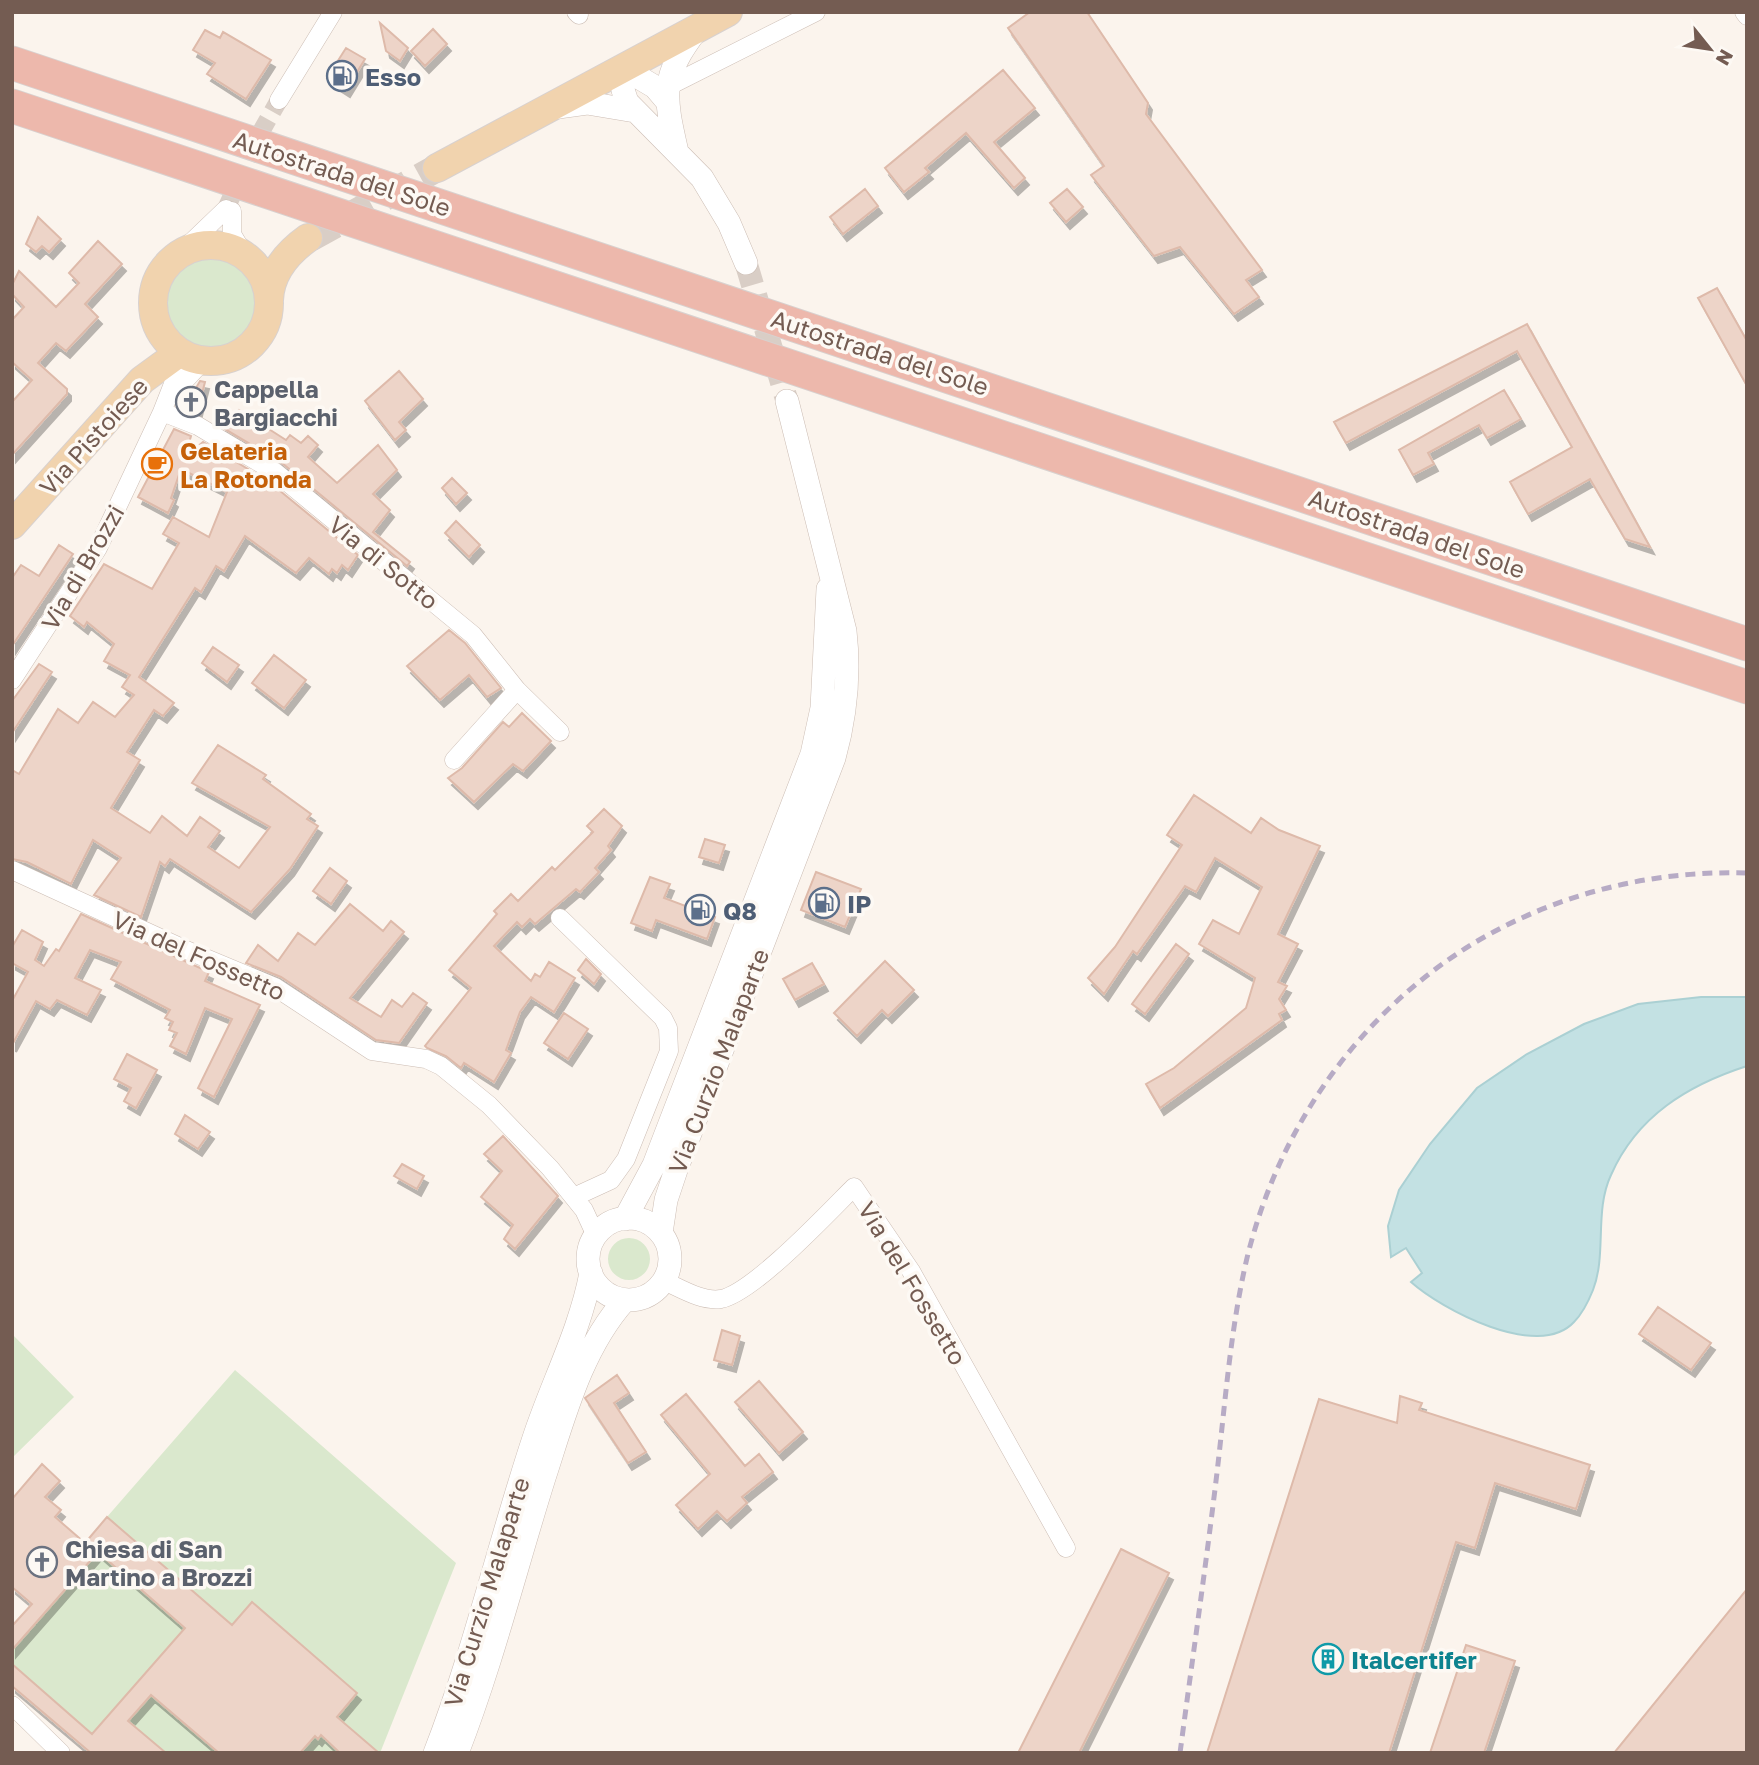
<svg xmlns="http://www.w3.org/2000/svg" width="1759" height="1765" viewBox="0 0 1759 1765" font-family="'Golos Text',sans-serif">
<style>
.green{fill:#dae8cd}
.water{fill:#c3e1e3;stroke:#abd0d3;stroke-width:2}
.building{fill:#edd4c8;stroke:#debaaa;stroke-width:2;filter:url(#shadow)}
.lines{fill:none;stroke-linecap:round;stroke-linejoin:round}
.minor-tunnel{stroke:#d9cec6;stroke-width:18;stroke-dasharray:18 9;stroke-linecap:butt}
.tertiary-tunnel{stroke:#d9cec6;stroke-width:23;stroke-dasharray:23 11;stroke-linecap:butt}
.primary-tunnel{stroke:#d9cec6;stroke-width:28;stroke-dasharray:28 14;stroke-linecap:butt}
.minor-casing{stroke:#ccbdb4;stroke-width:19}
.tertiary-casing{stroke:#ccbdb4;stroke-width:24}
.primary-casing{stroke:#d8d1cf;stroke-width:30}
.motorway-casing{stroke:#d8d1cf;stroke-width:35}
.minor{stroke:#fff;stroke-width:18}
.tertiary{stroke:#fff;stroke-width:23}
.primary{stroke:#f1d3ae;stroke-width:28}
.motorway{stroke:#edb8ac;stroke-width:33}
.rail{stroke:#b7abc5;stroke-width:5;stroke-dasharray:10 7;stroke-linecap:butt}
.labels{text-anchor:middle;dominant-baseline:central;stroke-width:7;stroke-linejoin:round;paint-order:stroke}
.service-label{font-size:24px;font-weight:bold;fill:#4e5e75;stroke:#fdf9f4;text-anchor:start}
.street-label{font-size:24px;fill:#745c52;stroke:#fdf9f4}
.worship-label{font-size:24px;font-weight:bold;fill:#5b616d;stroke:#fdf9f4;text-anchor:start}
.food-label{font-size:24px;font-weight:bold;fill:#c56008;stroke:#fdf9f4;text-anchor:start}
.culture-label{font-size:24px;font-weight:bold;fill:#0d838f;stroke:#fdf9f4;text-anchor:start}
</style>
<defs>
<filter id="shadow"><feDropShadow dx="4" dy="7" stdDeviation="0" flood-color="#0004"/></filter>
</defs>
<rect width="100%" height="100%" fill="#fbf4ed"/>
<path class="green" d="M166 302a45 45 0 1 1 90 0a45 45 0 1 1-90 0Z
M608 1259a21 21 0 1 1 42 0a21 21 0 1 1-42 0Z
M 12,1334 L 74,1397 L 12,1458 Z
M 235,1370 L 456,1563 L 380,1753 L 91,1753 L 12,1686 L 12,1626 Z"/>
<path class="water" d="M 1701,997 L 1747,997 L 1747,1066 C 1688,1085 1637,1116 1611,1175 C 1594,1211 1607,1254 1593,1290 C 1589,1300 1582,1314 1574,1322 C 1538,1361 1441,1309 1411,1282 L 1422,1273 L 1406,1248 L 1391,1257 L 1388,1226 L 1399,1190 L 1430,1144 L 1477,1088 L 1527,1054 L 1584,1024 L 1638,1004 Z"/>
<path class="building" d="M 1030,12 L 1087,12 L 1148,103 L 1146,114 L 1262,270 L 1246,280 L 1259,297 L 1234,314 L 1180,247 L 1154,256 L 1091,175 L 1104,166 L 1008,28 Z
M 380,23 L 408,48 L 400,61 L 386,51 Z
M 433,29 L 447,44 L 425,66 L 411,51 Z
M 205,30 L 220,38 L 223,32 L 271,60 L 246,99 L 207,74 L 215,63 L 193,50 Z
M 346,48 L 365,59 L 346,90 L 327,78 Z
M 1003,70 L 1035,108 L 994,142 L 1025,178 L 1014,188 L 966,133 L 925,168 L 929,172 L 904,192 L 885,168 Z
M 865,189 L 878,206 L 843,234 L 830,217 Z
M 1067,189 L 1083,207 L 1066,222 L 1050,203 Z
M 38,217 L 61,239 L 49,252 L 42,246 L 36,252 L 26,244 Z
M 98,241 L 122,264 L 85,304 L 98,317 L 66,351 L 56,343 L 38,363 L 67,389 L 67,394 L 12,455 L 12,402 L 32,380 L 12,362 L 12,320 L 24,307 L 12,294 L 12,285 L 19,271 L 56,307 L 79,283 L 69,273 Z
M 1717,288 L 1747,341 L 1747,386 L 1698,298 Z
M 1527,324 L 1650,547 L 1625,539 L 1590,479 L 1528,514 L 1510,482 L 1572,447 L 1517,351 L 1346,443 L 1334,422 Z
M 399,371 L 423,399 L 399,422 L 406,430 L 395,440 L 365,401 Z
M 200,381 L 205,382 L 197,413 L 181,407 L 183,399 L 188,394 L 192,395 Z
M 1504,390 L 1521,419 L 1487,438 L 1479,425 L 1428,453 L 1434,464 L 1413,475 L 1399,450 Z
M 239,410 L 286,440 L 290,435 L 301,443 L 308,436 L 318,445 L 308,457 L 337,483 L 378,445 L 397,470 L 373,494 L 390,510 L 373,532 L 410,562 L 407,566 L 282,463 L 220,426 Z
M 174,429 L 191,436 L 185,457 L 203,442 L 268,481 L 358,555 L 348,570 L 342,565 L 337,573 L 332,569 L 329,574 L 309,558 L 296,573 L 245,536 L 224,571 L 216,566 L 201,592 L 195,588 L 139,677 L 174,703 L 163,716 L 154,710 L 127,752 L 140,760 L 111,808 L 150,833 L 162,816 L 187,836 L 200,817 L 220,831 L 208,847 L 239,868 L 270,827 L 192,783 L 218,745 L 266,775 L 263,779 L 311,814 L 307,819 L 318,826 L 290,869 L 251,912 L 170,859 L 165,866 L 160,862 L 141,917 L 94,895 L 121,858 L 93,840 L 71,884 L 27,862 L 12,859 L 12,770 L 19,774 L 58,709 L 78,723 L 93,702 L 115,717 L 134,695 L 122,687 L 130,675 L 104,661 L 114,644 L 87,622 L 84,627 L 70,616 L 104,564 L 152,589 L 179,543 L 163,534 L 173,517 L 209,537 L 227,492 L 181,469 L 171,498 L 174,500 L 168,513 L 138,497 Z
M 452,478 L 467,493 L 456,504 L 442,488 Z
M 456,521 L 480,545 L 469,557 L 445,533 Z
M 59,545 L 73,554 L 12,646 L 12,578 L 21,565 L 39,576 Z
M 449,630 L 465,643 L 501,688 L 487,697 L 469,675 L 440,700 L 407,666 Z
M 213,647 L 239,665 L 227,682 L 202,663 Z
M 274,655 L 306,680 L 284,708 L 252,683 Z
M 39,664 L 52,672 L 12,733 L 12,701 Z
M 522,713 L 551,741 L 523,771 L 513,764 L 474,802 L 448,778 L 462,768 L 503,722 L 509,727 Z
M 1194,795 L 1251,833 L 1261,818 L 1279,830 L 1320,846 L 1278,934 L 1298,944 L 1278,982 L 1287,986 L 1279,999 L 1286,1010 L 1279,1014 L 1282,1020 L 1160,1108 L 1146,1084 L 1174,1068 L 1246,1008 L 1255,978 L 1199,944 L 1213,920 L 1239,934 L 1262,887 L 1215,858 L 1196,892 L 1185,886 L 1137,954 L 1133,951 L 1104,994 L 1088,978 L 1115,947 L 1182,845 L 1167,835 Z
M 604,809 L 622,826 L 608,846 L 611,850 L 595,868 L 599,872 L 580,892 L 576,889 L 535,924 L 530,919 L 522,927 L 517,922 L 494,946 L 531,981 L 535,974 L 540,977 L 549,962 L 575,978 L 554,1012 L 531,997 L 520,1012 L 506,1050 L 511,1053 L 494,1082 L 464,1063 L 461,1068 L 446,1056 L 427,1048 L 425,1046 L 471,988 L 449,970 L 497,914 L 494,911 L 511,894 L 518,901 L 552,867 L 555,870 L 593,832 L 587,826 Z
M 705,839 L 725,845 L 719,863 L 699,857 Z
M 330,868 L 347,881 L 331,904 L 313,891 Z
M 816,872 L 861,889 L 845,927 L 801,910 Z
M 650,877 L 670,884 L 664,898 L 715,917 L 707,939 L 656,920 L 652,931 L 631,923 Z
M 350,904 L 383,931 L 391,921 L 404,932 L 350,998 L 381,1017 L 392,1000 L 402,1007 L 413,993 L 427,1003 L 399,1043 L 376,1040 L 281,977 L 246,963 L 258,945 L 278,961 L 298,933 L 315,945 Z
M 81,914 L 209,972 L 205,981 L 260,1005 L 214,1097 L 198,1088 L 232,1019 L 205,1008 L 186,1054 L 170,1046 L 177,1033 L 169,1030 L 173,1022 L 165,1018 L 170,1010 L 111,979 L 121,962 L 90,950 L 75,978 L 101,990 L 87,1015 L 57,1000 L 50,1009 L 36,1001 L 12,1045 L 12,1001 L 28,972 L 12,963 L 12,947 L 22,930 L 43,942 L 35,960 L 44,966 L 56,949 L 59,951 Z
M 1176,944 L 1189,954 L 1145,1014 L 1132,1004 Z
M 586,959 L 601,974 L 594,984 L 578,970 Z
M 885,961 L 914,990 L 888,1016 L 882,1010 L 857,1036 L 834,1013 Z
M 812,963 L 824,984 L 795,1000 L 783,979 Z
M 564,1013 L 588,1029 L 568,1059 L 544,1043 Z
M 127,1054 L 157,1070 L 136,1108 L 124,1101 L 131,1088 L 114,1079 Z
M 185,1115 L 210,1132 L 198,1149 L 175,1134 Z
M 503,1136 L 558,1196 L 515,1249 L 504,1239 L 513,1225 L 481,1197 L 502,1171 L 484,1154 Z
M 402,1164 L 424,1176 L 417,1189 L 394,1176 Z
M 1658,1307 L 1711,1343 L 1691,1370 L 1639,1334 Z
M 722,1330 L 740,1336 L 732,1365 L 714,1360 Z
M 617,1375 L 629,1393 L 614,1403 L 646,1452 L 628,1463 L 585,1398 Z
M 759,1381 L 803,1432 L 779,1453 L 735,1402 Z
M 686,1394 L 745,1466 L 759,1454 L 773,1472 L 742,1497 L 747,1503 L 727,1521 L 717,1511 L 698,1529 L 676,1505 L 710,1474 L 661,1415 Z
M 1400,1396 L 1422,1403 L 1419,1410 L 1590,1465 L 1576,1509 L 1495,1483 L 1475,1548 L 1456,1542 L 1389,1753 L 1207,1753 L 1319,1399 L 1397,1423 Z
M 42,1464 L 60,1481 L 45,1497 L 61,1510 L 55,1517 L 85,1543 L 107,1517 L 232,1625 L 252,1602 L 357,1693 L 337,1717 L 379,1753 L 340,1753 L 321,1735 L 318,1739 L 315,1736 L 300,1753 L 219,1753 L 151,1695 L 128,1721 L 166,1753 L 91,1753 L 12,1686 L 12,1664 L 92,1734 L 185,1628 L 98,1552 L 12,1650 L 12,1626 L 32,1604 L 12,1587 L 12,1499 Z
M 1121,1549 L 1169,1573 L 1079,1753 L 1018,1753 Z
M 1747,1589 L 1747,1753 L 1614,1753 Z
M 1466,1645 L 1515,1661 L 1484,1753 L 1430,1753 Z"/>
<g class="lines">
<path class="minor-tunnel" d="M 226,209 L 258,137 L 279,100"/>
<path class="tertiary-tunnel" d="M 746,263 L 787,401"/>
<path class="primary-tunnel" d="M 310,238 L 437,168"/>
<g class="minor-casing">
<path id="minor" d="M 576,12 L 579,15
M 1744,12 L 1747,16
M 667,87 L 816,12
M 279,100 L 333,12
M 232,211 L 232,234 L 245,256
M 179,254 L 226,209
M 175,391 L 202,362
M 162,412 L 198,426 L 275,472 L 473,635 L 517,690 L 560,732
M 12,680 L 98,548 L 162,412 L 173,384 L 179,353
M 454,760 L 517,690
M 12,870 L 184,949 L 275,987 L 372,1051 L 426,1059 L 441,1066 L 489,1105 L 550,1168 L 584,1210 L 596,1236
M 560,918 L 663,1018 L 668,1028 L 669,1051 L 626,1159 L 611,1180 L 574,1197
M 664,1281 C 680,1288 702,1302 721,1299 C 753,1293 828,1213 854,1187 L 911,1271 L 1066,1548
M 12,1705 L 61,1753"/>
</g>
<g class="tertiary-casing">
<path id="tertiary" d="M 666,100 L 655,87 L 623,68 L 623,90 L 627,102 L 702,178 L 729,223 L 746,263
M 558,107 L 587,103 L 635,111
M 677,152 C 664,95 660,77 698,28
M588 1259a41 41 0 1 1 82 0a41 41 0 1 1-82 0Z
M 625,1219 L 654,1165 L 812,754 L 822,708 L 828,589
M 661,1233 L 666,1200 L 676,1170 L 834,758 C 846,715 850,675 845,631 L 787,401
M 435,1753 C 475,1650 499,1543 534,1438 C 552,1383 580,1331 591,1273
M 457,1753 C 492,1663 515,1570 544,1478 C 564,1417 581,1349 625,1300"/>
</g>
<g class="primary-casing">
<path id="primary" d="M 437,168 L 728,12
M153 303a58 58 0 1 1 116 0a58 58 0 1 1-116 0Z
M 269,300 C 270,273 287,253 308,238
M 12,525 L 142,380 L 179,353"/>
</g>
<g class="motorway-casing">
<path id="motorway" d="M 12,63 L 1747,644
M 12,106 L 1747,687"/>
</g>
<use href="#minor" class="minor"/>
<use href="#tertiary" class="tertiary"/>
<use href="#primary" class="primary"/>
<use href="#motorway" class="motorway"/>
<path class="rail" d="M 1180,1753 C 1192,1662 1205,1572 1216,1481 C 1225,1407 1230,1330 1247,1258 C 1279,1127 1359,1013 1474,943 C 1556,894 1651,870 1747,873"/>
</g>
<defs>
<g id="fuel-ring" transform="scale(1.575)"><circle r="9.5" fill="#fdf9f4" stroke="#5c6f8a" stroke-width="1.5"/><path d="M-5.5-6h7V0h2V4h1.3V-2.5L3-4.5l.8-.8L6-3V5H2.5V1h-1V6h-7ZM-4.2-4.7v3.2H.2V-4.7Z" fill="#5c6f8a"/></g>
<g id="church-ring" transform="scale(1.575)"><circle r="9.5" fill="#fdf9f4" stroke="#6b7280" stroke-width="1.5"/><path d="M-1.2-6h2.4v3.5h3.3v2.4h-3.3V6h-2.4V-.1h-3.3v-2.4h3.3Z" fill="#6b7280"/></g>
<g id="cafe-ring" transform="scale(1.575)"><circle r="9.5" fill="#fdf9f4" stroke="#e8710a" stroke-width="1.5"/><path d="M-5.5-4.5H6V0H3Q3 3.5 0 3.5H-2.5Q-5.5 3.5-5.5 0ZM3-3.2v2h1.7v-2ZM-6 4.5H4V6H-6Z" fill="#e8710a"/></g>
<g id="building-ring" transform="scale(1.575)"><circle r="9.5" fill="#fdf9f4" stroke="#0f9aa8" stroke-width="1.5"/><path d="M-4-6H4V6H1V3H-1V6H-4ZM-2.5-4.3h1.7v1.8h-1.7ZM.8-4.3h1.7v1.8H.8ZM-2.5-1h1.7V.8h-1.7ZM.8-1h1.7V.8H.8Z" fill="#0f9aa8"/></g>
</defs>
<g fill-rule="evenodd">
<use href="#fuel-ring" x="342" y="76"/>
<use href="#church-ring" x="191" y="402"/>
<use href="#cafe-ring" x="157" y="464"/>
<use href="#fuel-ring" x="824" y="903"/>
<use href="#fuel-ring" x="700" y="910"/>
<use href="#church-ring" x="42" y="1562"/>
<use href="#building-ring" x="1328" y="1659"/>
</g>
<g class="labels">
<g class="service-label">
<text x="365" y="76">Esso</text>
<text x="847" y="903">IP</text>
<text x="723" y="910">Q8</text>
</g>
<g class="street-label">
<text transform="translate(342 173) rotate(18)">Autostrada del Sole</text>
<text transform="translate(880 352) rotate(18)">Autostrada del Sole</text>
<text transform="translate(93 436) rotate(-48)">Via Pistoiese</text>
<text transform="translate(1417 533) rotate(19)">Autostrada del Sole</text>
<text transform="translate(384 562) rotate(39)">Via di Sotto</text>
<text transform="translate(82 567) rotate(-60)">Via di Brozzi</text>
<text transform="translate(199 955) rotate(24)">Via del Fossetto</text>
<text transform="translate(718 1061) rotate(-69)">Via Curzio Malaparte</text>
<text transform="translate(913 1283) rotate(59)">Via del Fossetto</text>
<text transform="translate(486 1592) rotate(-73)">Via Curzio Malaparte</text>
</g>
<g class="worship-label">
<text x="214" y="388">Cappella<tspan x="214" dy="28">Bargiacchi</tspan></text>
<text x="65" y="1548">Chiesa di San<tspan x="65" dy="28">Martino a Brozzi</tspan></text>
</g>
<g class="food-label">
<text x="180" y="450">Gelateria<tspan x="180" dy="28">La Rotonda</tspan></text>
</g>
<g class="culture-label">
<text x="1351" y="1659">Italcertifer</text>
</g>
</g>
<rect width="1759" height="1765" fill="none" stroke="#745c52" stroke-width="28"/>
<g transform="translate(1710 49) rotate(120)" stroke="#fdf9f4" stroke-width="5" paint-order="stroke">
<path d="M0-5L12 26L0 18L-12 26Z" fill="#745c52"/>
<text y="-10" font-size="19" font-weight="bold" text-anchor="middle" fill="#745c52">N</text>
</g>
</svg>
